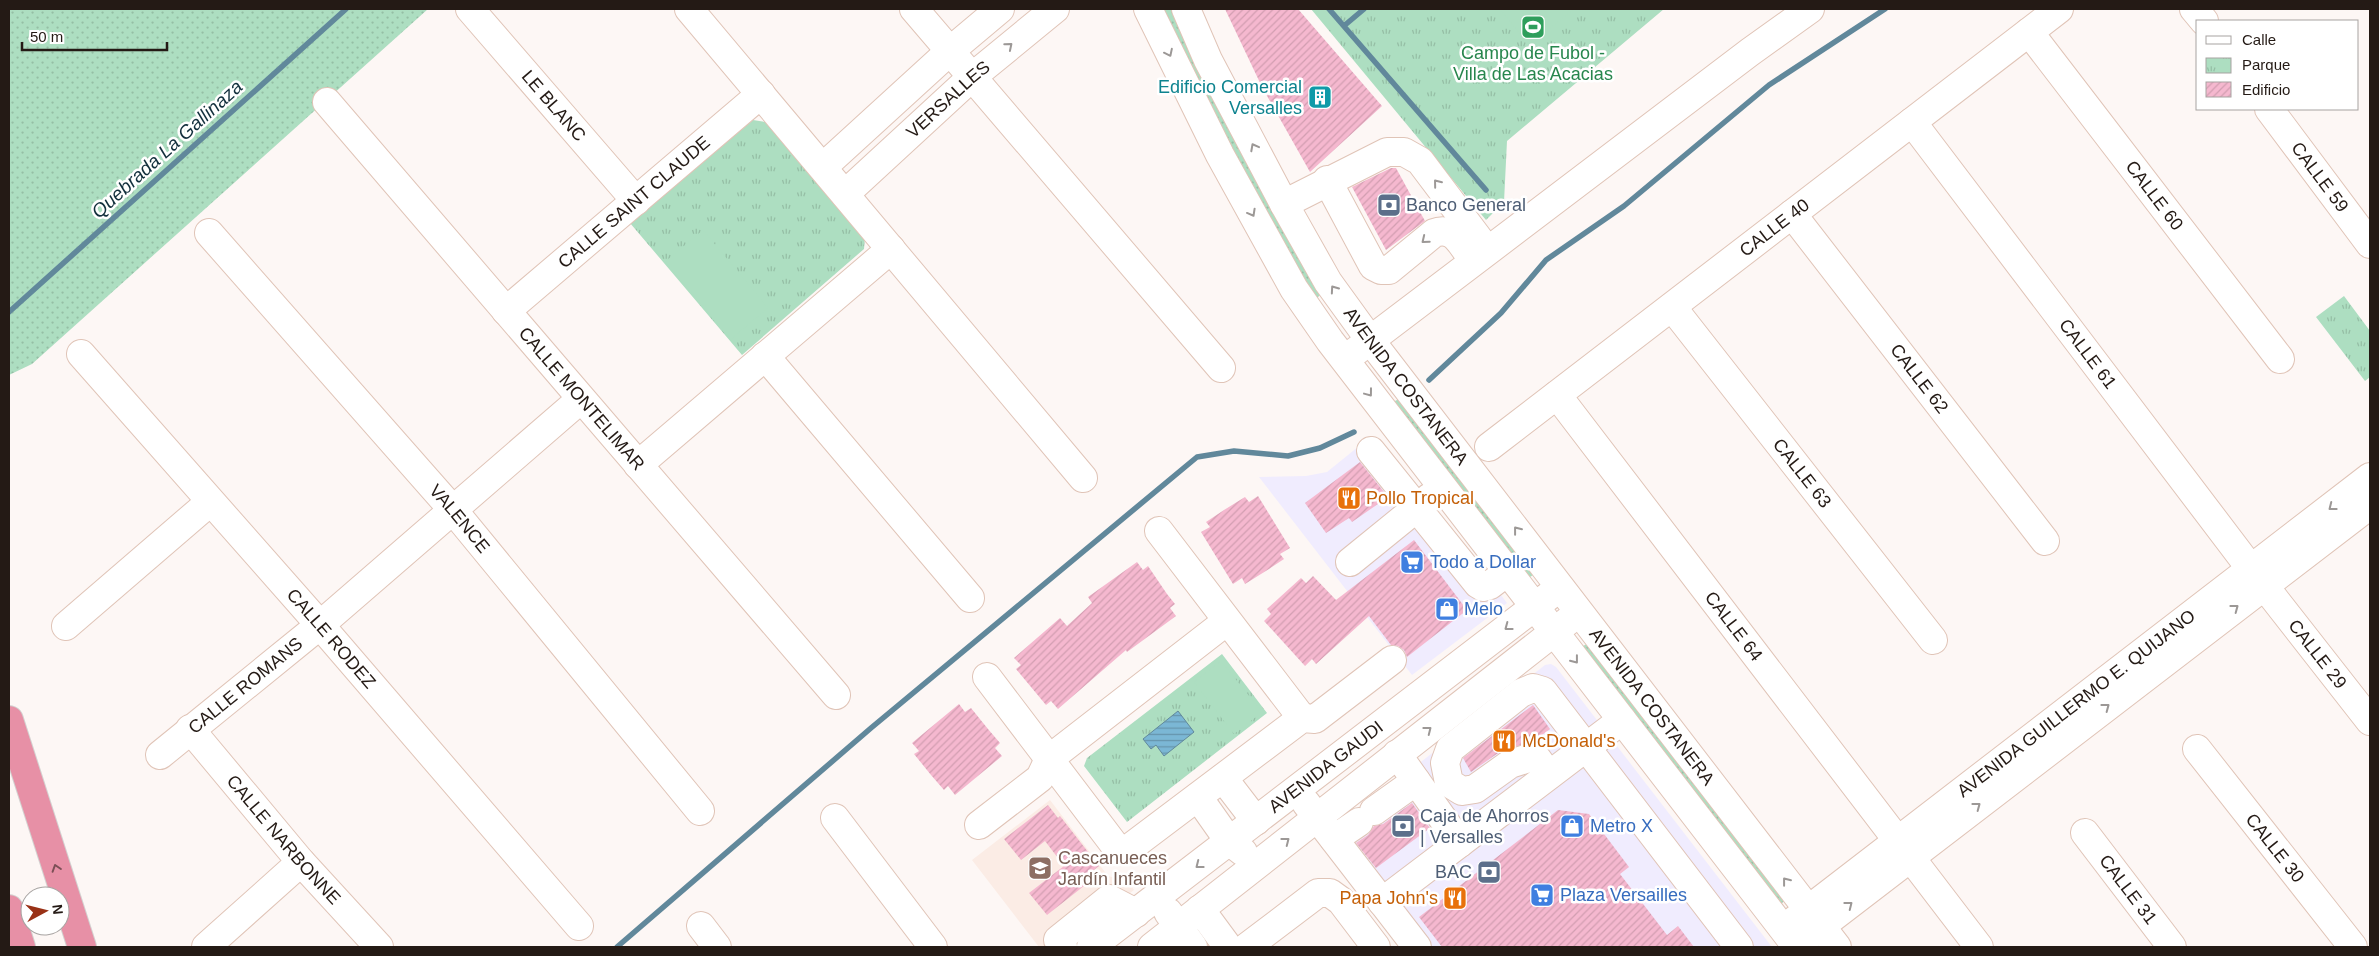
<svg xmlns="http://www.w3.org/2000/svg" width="2379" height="956" viewBox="0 0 2379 956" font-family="Arial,sans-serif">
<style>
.commercial{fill:#f0ecfe}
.built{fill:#fbece5}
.grass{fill:url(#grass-dots)}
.park{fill:url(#park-tufts)}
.pitch{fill:#addec1}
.water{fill:url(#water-rules);stroke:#61889b}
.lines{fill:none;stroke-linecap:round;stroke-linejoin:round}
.stream{stroke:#61889b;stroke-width:5.5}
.building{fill:url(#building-hatch)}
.minor-casing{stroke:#e0c4b7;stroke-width:30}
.highway-casing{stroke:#d3d1d0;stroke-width:30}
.minor{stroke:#fff;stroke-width:28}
.highway{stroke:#e790a6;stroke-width:28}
.oneway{stroke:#9c9896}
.oneway2{stroke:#7c4f56}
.labels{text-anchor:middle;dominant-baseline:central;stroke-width:5;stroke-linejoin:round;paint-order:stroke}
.leisure-label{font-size:18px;fill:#27864d;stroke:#fff}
.culture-label{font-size:18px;fill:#0d838f;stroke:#fff;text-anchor:end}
.street-label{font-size:18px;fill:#241a15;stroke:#fff}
.service-label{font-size:18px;fill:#4e5e75;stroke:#fff;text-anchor:start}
.food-label{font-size:18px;fill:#c56008;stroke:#fff;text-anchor:start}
.shop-label{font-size:18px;fill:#366cbe;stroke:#fff;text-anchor:start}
.education-label{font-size:18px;fill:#785e54;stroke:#fff;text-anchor:start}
.water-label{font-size:19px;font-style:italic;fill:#122f3c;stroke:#fff}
</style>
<defs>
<pattern id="grass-dots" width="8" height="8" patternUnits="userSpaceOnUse" patternTransform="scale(1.25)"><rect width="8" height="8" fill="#addec1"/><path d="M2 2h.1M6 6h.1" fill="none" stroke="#95bea5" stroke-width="1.8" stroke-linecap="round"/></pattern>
<pattern id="park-tufts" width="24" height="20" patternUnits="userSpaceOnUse" patternTransform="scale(1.25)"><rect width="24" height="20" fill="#addec1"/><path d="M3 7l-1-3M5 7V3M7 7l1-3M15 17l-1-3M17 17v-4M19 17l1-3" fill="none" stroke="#95bea5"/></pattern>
<pattern id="water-rules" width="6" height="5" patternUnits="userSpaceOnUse" patternTransform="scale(1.25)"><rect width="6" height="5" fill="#7bb7d5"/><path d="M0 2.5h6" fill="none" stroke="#6594ac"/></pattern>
<pattern id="building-hatch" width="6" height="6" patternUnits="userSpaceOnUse" patternTransform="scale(1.25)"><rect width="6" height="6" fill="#f5b8cf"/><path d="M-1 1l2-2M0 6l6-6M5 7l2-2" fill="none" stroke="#d29eb1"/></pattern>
</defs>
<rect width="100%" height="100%" fill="#fdf7f5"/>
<path class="commercial" d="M 1369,438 L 1436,509 L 1507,603 L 1412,675 L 1259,477 L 1306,476 L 1327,472 Z
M 1551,664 L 1556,667 L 1772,947 L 1404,947 L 1321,840 L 1545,665 Z"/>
<path class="built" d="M 1050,800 L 1108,876 L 1128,881 L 1134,890 L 1058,947 L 1039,947 L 972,860 Z"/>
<path class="grass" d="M 9,9 L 428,9 L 32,364 L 9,375 Z
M 1161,9 L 1173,9 L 1321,294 L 1318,297 L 1313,296 L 1272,228 Z
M 1401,398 L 1533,575 L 1530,577 L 1526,577 L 1393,402 Z
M 1587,644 L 1784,901 L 1782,903 L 1776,903 L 1582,652 L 1583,646 Z"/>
<path class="park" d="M 1311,9 L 1664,9 L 1507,141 L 1504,202 L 1486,220 Z
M 753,120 L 765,122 L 771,126 L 865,237 L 864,249 L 742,355 L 630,223 Z
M 2344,296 L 2370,331 L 2370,377 L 2365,381 L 2316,317 Z
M 1222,654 L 1267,713 L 1127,822 L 1084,766 L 1087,758 Z"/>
<path class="pitch" d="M 1500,9 L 1574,9 L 1529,45 Z
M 703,230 L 768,308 L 730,340 L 665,262 Z
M 1221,661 L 1262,712 L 1234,734 L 1194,682 Z"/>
<path class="water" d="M 1178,711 L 1194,732 L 1164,756 L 1156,745 L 1151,749 L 1143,739 Z"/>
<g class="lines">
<path class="stream" d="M 1329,9 L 1486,190
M 1345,25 L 1364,9
M 9,312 L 346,9
M 1429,380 L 1501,313 L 1546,260 L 1624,206 L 1769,85 L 1885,9
M 617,947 L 871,728 L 1197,457 L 1234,451 L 1288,456 L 1320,448 L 1354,432"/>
</g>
<path class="building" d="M 1225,9 L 1298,9 L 1382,106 L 1310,172 L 1262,87 Z
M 1391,168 L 1396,168 L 1425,221 L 1386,250 L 1352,187 Z
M 1360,462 L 1388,497 L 1352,522 L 1349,518 L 1326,533 L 1305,503 Z
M 1258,496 L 1290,548 L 1280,554 L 1284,559 L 1269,569 L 1245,584 L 1242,578 L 1233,584 L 1201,532 L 1210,527 L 1206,522 L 1224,510 L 1245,497 L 1249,502 Z
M 1414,540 L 1467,610 L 1407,657 L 1404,650 L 1398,646 L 1391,645 L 1369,616 L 1316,664 L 1312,659 L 1305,666 L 1264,621 L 1271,614 L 1267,609 L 1301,578 L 1306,583 L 1313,576 L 1336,600 Z
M 1137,562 L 1143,570 L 1148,566 L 1167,594 L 1175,604 L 1170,608 L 1176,616 L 1127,652 L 1126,650 L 1058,709 L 1051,701 L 1046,705 L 1016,669 L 1021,665 L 1014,658 L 1060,618 L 1067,626 L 1092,603 L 1088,597 Z
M 959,704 L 965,712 L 971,708 L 988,729 L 1000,743 L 995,748 L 1002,756 L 955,795 L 948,786 L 944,790 L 931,775 L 914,754 L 919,751 L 912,743 Z
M 1533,705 L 1550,729 L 1534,741 L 1501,751 L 1471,772 L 1463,758 Z
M 1412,803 L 1430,828 L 1376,868 L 1356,843 L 1368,835 L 1374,826 L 1383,824 Z
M 1048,805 L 1058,818 L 1060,816 L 1099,866 L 1085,877 L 1089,882 L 1047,915 L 1029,893 L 1064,866 L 1045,841 L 1021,860 L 1004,839 Z
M 1558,810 L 1589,814 L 1629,867 L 1620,874 L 1667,935 L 1678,926 L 1694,947 L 1442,947 L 1419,917 Z"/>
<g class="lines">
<g class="minor-casing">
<g id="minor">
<path id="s1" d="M 470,9 L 636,201"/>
<path d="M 689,9 L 1083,478"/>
<path d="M 914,9 L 1221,368"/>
<path d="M 1148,9 L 1220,155 L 1294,289 L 1330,341 L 1797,947"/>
<path id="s2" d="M 1186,9 L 1208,60 L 1284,204 L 1328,282 L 1370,340 L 1837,947"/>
<path d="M 2194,9 L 2204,21"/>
<path id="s3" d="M 2029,32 L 2280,359"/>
<path id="s4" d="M 327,102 L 836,695"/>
<path id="s5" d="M 2269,109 L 2370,244"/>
<path id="s6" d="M 1912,122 L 2251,569 L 2370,721"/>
<path d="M 823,167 L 950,51 L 1000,9"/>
<path d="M 1327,180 L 1373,266 L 1381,270 L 1389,270 L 1434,233 C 1454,225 1462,246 1473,260"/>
<path id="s7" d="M 845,194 L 972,77 L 1055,9"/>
<path d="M 1284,204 L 1387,152 L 1404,152 L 1420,161 L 1487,250"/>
<path id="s8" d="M 1792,214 L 2045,541"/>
<path id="s9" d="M 209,233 L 453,510 L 700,811"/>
<path id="s10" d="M 1672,307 L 1933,640"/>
<path id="s11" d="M 506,311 L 761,94"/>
<path d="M 1356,351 L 1750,52 L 1810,9"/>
<path id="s12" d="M 81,354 L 320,625 L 579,926"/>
<path d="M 765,356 L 970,598"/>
<path id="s13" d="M 1557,395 L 1979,947"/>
<path id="s14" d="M 1489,447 L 2059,9"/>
<path d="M 1371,451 L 1478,584 L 1483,587 L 1490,585 L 1507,572"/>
<path d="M 638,465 L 891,249"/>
<path d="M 1159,531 L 1302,718"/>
<path d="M 1350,562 L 1430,497"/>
<path d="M 66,626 L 210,502"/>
<path d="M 987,677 L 1116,847 L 1127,850 L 1302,718 L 1315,719 L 1392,660"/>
<path id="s15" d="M 190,729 L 301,862 L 379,947"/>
<path id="s16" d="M 2197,749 L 2353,947"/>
<path d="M 1397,754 L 1460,843"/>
<path id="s17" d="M 160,755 L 320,625 L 581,399"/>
<path d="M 1549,775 L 1535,756 L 1510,764 L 1475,789 L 1462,791 L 1449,783 L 1445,763 L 1450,749 L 1521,693 L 1533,688 L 1543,691 L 1739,947"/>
<path d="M 1223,778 L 1256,821"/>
<path d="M 1198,797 L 1229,841 L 1243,852"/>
<path d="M 1306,803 L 1417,947"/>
<path d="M 1374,811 L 1416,781"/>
<path d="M 835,818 L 933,947"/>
<path d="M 979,825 L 1040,778 L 1049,759 L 1227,621"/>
<path id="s18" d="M 2085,833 L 2172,947"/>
<path d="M 1334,839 L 1359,822"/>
<path d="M 1382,902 L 1622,720"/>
<path d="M 1200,909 L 1228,947"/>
<path d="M 1168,912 L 1193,947"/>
<path id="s19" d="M 1795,920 L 2370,477"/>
<path d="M 701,926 L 717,947"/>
<path d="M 1807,937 L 2370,505"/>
<path d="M 206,947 L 301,862"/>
<path d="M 1063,947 L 1058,940 L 1109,899 L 1136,913"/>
<path id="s20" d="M 1091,947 L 1550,595"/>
<path d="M 1152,947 L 1568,621"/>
<path d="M 1247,947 L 1318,893 L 1330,893 L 1341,901 L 1376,947"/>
</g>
</g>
<g class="highway-casing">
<path id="highway" d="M 9,720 L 82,947
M 9,909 L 21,947"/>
</g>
<use href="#minor" class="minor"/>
<use href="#highway" class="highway"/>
</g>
<defs><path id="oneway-chevron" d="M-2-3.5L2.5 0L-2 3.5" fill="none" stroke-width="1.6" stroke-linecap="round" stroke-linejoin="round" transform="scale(1.25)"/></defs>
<g class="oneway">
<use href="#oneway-chevron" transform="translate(1009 46) rotate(-40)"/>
<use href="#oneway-chevron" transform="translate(1169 53) rotate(64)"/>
<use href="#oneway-chevron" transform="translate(1254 147) rotate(-118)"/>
<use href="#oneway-chevron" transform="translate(1437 183) rotate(-129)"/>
<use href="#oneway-chevron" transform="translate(1252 213) rotate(61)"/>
<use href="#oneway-chevron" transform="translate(1425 240) rotate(141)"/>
<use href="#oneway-chevron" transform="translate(1334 289) rotate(-125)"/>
<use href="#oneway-chevron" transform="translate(1369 393) rotate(53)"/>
<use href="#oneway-chevron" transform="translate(2332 507) rotate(142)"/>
<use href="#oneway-chevron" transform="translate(1517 530) rotate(-128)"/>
<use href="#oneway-chevron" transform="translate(2235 608) rotate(-37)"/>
<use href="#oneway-chevron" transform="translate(1508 627) rotate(143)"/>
<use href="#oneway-chevron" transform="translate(1575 660) rotate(52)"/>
<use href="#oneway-chevron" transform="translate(2106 707) rotate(-37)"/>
<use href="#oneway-chevron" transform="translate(1428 730) rotate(-38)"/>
<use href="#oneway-chevron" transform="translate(1977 806) rotate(-37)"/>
<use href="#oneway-chevron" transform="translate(1286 841) rotate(-38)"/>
<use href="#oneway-chevron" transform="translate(1199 865) rotate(142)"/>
<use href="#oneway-chevron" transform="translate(1786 881) rotate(-128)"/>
<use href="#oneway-chevron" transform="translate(1849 905) rotate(-38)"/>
</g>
<use class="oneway2" href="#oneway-chevron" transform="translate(56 868) rotate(-108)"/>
<defs>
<g id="stadium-square" transform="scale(1.25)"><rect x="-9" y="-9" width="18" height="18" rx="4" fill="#2e9e5b" stroke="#fff"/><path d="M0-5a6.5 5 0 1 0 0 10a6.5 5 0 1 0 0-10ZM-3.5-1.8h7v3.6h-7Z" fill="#fff"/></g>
<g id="building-square" transform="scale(1.25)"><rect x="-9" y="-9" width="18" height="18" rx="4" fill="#0f9aa8" stroke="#fff"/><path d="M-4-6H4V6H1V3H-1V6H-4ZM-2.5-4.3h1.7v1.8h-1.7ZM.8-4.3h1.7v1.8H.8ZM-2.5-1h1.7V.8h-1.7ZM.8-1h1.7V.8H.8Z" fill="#fff"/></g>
<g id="bank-square" transform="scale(1.25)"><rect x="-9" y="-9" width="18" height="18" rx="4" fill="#5c6f8a" stroke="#fff"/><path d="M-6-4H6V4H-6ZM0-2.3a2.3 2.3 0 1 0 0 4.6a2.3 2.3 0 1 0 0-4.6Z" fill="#fff"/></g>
<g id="restaurant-square" transform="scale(1.25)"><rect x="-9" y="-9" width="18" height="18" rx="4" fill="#e8710a" stroke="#fff"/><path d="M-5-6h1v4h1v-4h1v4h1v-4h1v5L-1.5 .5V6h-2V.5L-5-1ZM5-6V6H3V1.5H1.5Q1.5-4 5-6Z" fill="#fff"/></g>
<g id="supermarket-square" transform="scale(1.25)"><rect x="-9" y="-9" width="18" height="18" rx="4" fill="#3f7fe0" stroke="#fff"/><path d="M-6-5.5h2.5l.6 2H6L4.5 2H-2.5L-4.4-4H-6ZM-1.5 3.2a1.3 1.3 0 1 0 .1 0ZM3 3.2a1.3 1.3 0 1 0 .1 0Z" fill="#fff"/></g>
<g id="shop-square" transform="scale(1.25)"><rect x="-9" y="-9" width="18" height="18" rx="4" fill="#3f7fe0" stroke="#fff"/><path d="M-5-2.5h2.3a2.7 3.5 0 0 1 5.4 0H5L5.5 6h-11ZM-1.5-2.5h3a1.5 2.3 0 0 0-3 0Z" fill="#fff"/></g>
<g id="school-square" transform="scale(1.25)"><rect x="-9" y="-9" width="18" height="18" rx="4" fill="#8d6e63" stroke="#fff"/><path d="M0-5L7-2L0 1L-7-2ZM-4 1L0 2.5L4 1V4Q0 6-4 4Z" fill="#fff"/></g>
</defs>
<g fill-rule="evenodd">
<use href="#stadium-square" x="1533" y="27"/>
<use href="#building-square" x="1320" y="97"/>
<use href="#bank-square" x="1389" y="205"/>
<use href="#restaurant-square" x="1349" y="498"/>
<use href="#supermarket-square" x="1412" y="562"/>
<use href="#shop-square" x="1447" y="609"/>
<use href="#restaurant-square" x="1504" y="741"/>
<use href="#bank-square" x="1403" y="826"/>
<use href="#shop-square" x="1572" y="826"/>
<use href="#school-square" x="1040" y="868"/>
<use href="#bank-square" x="1489" y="872"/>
<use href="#supermarket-square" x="1542" y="895"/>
<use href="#restaurant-square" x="1455" y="898"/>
</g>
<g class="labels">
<g class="leisure-label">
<text x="1533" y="53">Campo de Fubol -<tspan x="1533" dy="21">Villa de Las Acacias</tspan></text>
</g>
<g class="culture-label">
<text x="1302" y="87">Edificio Comercial<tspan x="1302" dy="21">Versalles</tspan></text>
</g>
<g class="street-label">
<text stroke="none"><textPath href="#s7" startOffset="140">VERSALLES</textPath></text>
<text stroke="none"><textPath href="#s1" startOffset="128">LE BLANC</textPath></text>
<text stroke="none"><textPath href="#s5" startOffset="85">CALLE 59</textPath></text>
<text stroke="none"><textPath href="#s3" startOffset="206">CALLE 60</textPath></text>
<text stroke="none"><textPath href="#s11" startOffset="168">CALLE SAINT CLAUDE</textPath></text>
<text stroke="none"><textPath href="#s14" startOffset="360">CALLE 40</textPath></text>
<text stroke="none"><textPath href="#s6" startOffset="291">CALLE 61</textPath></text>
<text stroke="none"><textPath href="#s8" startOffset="208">CALLE 62</textPath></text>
<text stroke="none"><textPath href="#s2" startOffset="438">AVENIDA COSTANERA</textPath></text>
<text stroke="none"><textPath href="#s4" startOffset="391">CALLE MONTELIMAR</textPath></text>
<text stroke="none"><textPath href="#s10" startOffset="211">CALLE 63</textPath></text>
<text stroke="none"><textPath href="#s9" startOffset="380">VALENCE</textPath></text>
<text stroke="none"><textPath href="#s13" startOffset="291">CALLE 64</textPath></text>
<text stroke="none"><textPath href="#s12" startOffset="379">CALLE RODEZ</textPath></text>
<text stroke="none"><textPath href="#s6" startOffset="669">CALLE 29</textPath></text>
<text stroke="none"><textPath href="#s17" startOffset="110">CALLE ROMANS</textPath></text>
<text stroke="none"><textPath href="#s19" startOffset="355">AVENIDA GUILLERMO E. QUIJANO</textPath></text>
<text stroke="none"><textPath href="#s2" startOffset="842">AVENIDA COSTANERA</textPath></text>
<text stroke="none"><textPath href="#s20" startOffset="296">AVENIDA GAUDI</textPath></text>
<text stroke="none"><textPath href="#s15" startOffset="145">CALLE NARBONNE</textPath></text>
<text stroke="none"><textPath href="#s16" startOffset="126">CALLE 30</textPath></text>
<text stroke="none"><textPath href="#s18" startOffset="71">CALLE 31</textPath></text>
</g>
<g class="service-label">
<text x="1406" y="205">Banco General</text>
<text x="1420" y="816">Caja de Ahorros<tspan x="1420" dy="21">| Versalles</tspan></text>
<text x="1472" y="872" text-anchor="end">BAC</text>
</g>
<g class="food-label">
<text x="1366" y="498">Pollo Tropical</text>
<text x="1522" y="741">McDonald's</text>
<text x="1438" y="898" text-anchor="end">Papa John's</text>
</g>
<g class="shop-label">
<text x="1430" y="562">Todo a Dollar</text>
<text x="1464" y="609">Melo</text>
<text x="1590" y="826">Metro X</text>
<text x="1560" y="895">Plaza Versailles</text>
</g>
<g class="education-label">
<text x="1058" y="858">Cascanueces<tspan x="1058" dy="21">Jardín Infantil</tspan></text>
</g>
<g class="water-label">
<text transform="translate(167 149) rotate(-42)">Quebrada La Gallinaza</text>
</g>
</g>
<rect width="2379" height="956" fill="none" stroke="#241a15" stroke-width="20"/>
<rect x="2196" y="20" width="162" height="90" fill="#ffffff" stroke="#a7a3a1"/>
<rect x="2206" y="36" width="25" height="8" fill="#ffffff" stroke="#a7a3a1"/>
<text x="2242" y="45" font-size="15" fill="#241a15">Calle</text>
<rect x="2206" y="58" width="25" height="15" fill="url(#park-tufts)" stroke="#a7a3a1"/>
<text x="2242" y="70" font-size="15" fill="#241a15">Parque</text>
<rect x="2206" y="82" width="25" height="15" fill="url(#building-hatch)" stroke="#a7a3a1"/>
<text x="2242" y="95" font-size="15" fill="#241a15">Edificio</text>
<g transform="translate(45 911) rotate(83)"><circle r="24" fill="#ffffff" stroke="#a7a3a1"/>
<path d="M0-4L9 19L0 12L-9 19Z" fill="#993116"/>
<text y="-8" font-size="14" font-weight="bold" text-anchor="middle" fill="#241a15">N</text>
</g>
<path d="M22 42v8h145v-8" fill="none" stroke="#241a15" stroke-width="2.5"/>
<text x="30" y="42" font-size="15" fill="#241a15" stroke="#ffffff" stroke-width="4" paint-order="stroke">50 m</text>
</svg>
